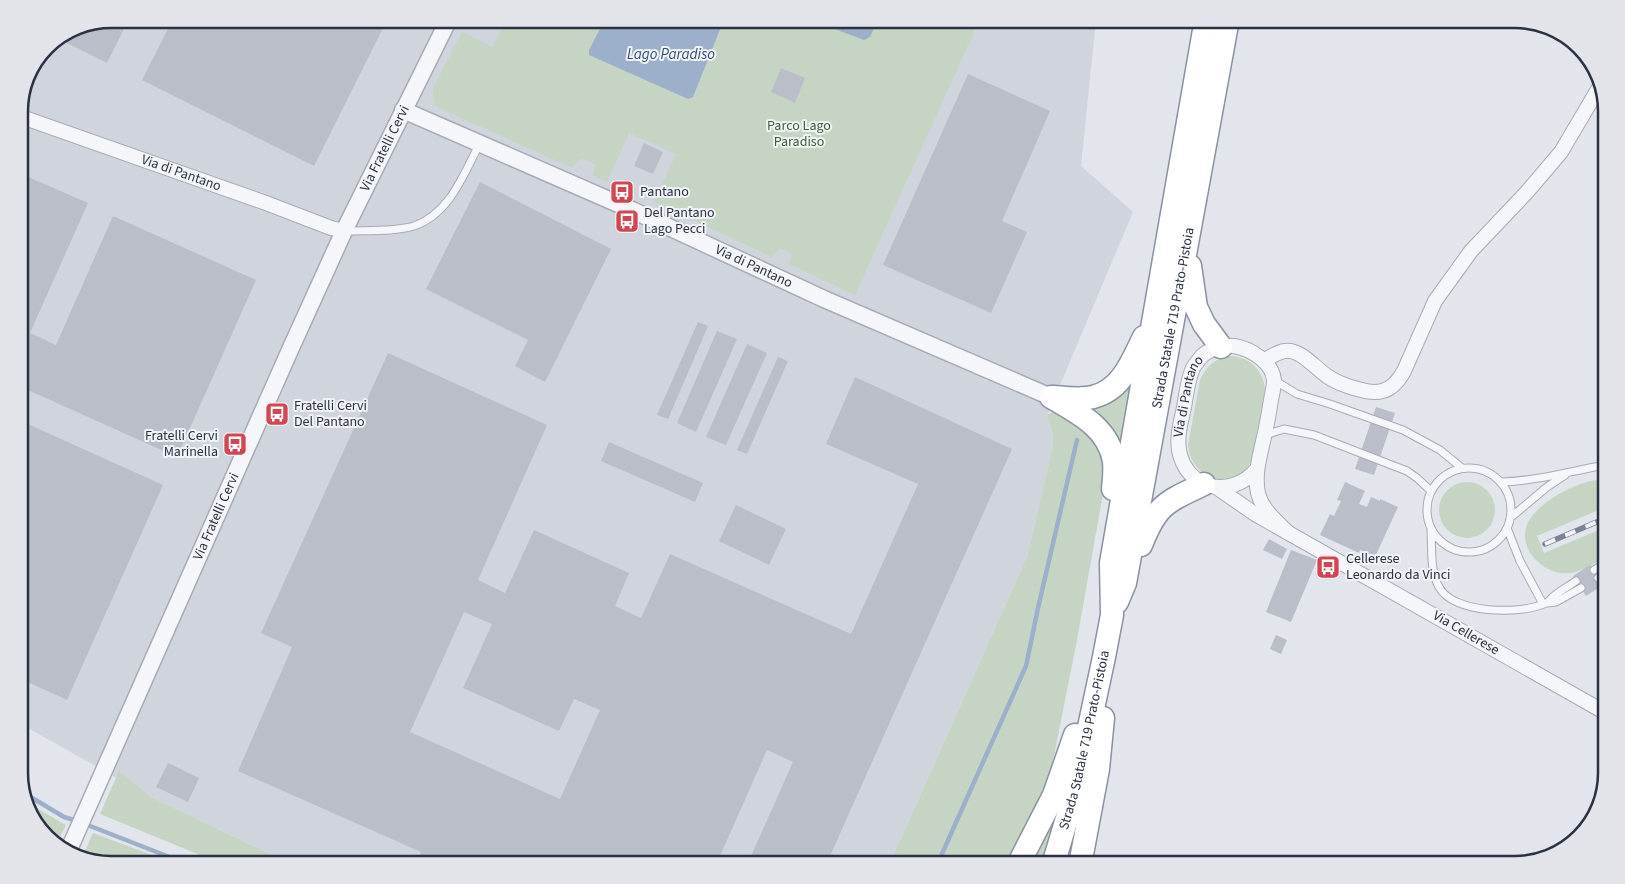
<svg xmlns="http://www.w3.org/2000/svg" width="1625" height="884" viewBox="0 0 1625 884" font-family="'Source Sans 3',sans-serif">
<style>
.built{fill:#d0d4dd}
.green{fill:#c6d5c3}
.water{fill:#9db0cb}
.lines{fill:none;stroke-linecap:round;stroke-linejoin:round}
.stream{stroke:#9db0cb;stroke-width:4.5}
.building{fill:#b9bec8;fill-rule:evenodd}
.service-casing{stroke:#a7abb5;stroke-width:9}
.minor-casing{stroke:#a7abb5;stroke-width:16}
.tertiary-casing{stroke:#a7abb5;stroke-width:19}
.trunk-casing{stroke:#8991a2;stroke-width:25}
.service{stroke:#f5f6f9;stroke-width:7}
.minor{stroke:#f5f6f9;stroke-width:14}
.tertiary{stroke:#f5f6f9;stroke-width:16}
.trunk{stroke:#fff;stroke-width:22}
.rail-casing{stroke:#7b8395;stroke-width:5.5}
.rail{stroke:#f2f4f8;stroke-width:4;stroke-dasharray:11;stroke-linecap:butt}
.labels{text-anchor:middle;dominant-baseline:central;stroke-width:4;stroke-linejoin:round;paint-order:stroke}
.park-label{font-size:14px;fill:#3b5f37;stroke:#f2f4f8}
.street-label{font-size:14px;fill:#2a3143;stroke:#f2f4f8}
.poi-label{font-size:14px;fill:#2a3143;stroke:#f2f4f8;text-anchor:start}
.water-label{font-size:15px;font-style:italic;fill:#334d78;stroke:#f2f4f8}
.rim{fill:none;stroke:#2a3143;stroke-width:2.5}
</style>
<rect width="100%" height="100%" fill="#e2e5eb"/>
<path class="built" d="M 110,19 L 1096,19 L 1081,166 L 1133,212 L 1047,416 L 1053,435 L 1052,450 L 1027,557 L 889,865 L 293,865 L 149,796 L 19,723 L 19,105 L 46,45 L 76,26 Z"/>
<path class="green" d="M 507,19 L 980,19 L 855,295 L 789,264 L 792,254 L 780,248 L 772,257 L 654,202 L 676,154 L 629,133 L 607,182 L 592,175 L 596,165 L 581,158 L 572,168 L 437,107 L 433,100 L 433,88 L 462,32 L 492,47 Z
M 1228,356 C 1248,356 1262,368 1265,388 C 1264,406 1258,453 1248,466 C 1228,495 1191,477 1188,445 L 1200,380 C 1206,367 1214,359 1228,356 Z
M 1130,384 L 1131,385 L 1121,444 L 1084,406 Z
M 1056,411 L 1094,432 L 1107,471 L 1077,640 L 1054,756 L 1046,786 L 1011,865 L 889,865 L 1027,557 L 1052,450 L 1053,435 L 1047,416 L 1048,414 Z
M 1606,480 L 1606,507 L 1537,536 L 1544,553 L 1606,527 L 1606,557 C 1596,563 1583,571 1571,573 C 1549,576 1524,557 1525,533 C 1526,509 1570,485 1591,481 C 1596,480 1601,480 1606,480 Z
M1439 510a28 28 0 1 1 56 0a28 28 0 1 1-56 0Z
M 119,771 L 149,796 L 293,865 L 217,865 L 195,853 L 100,814 Z
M 26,802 L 66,825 L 56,845 L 34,824 Z
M 1059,802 L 1042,865 L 1029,865 Z
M 93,833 L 171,862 L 177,865 L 110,865 L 82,858 Z"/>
<path class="water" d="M 605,19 L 725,19 L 723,22 L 693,97 L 688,99 L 589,55 L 589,50 Z
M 808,19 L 878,19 L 870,37 L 864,40 Z"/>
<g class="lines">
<path class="stream" d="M 24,793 L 64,817 L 77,821
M 85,824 L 172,858 L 185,865
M 937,865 L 1026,666 L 1038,608 L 1077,440"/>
</g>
<path class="building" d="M 110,19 L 129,19 L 107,63 L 57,38 L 76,26 Z
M 173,19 L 370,19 L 384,26 L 314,166 L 142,80 Z
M 781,68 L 805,78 L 795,103 L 771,92 Z
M 968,74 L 1050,111 L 1002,221 L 1027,232 L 991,313 L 883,265 Z
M 644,143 L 663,152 L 653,174 L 634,166 Z
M 19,173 L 88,203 L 30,333 L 56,345 L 113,216 L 256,280 L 177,457 L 19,386 Z
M 480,182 L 611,249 L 545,382 L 515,366 L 528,340 L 426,289 Z
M 670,188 L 679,192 L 677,197 L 667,193 Z
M 698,322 L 708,326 L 668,419 L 657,415 Z
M 717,331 L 737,339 L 696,432 L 677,423 Z
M 747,344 L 767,353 L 726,445 L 706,437 Z
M 388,353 L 547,425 L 478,580 L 505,593 L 534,530 L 629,573 L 615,606 L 641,618 L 670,554 L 851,634 L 918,484 L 826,444 L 855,377 L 1012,449 L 826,865 L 747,865 L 793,762 L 767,750 L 716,865 L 415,865 L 421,852 L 238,771 L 292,647 L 261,633 ZM 464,612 L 492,624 L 463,688 L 559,731 L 574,699 L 600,710 L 560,799 L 410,732 Z
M 778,357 L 788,361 L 747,454 L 737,450 Z
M 1376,407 L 1395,413 L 1374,475 L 1355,469 Z
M 19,420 L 163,485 L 67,700 L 19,678 L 19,638 L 22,640 L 24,634 L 19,631 Z
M 609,442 L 703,483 L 695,502 L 601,461 Z
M 1345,482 L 1365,491 L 1359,504 L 1367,507 L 1371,497 L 1380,501 L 1380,499 L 1398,507 L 1375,557 L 1360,550 L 1359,553 L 1320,535 L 1330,514 L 1334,516 L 1341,501 L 1337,500 Z
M 736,505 L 786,529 L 769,565 L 719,541 Z
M 1269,539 L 1287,549 L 1282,559 L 1263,550 Z
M 1291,550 L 1317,560 L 1291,622 L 1266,612 Z
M 1590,565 L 1603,585 L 1586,596 L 1573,576 Z
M 1276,635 L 1287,640 L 1281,654 L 1270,649 Z
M 168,763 L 199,778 L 188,802 L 156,787 Z"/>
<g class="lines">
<g class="service-casing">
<path id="service" d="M 345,231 C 367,230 393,232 414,226 C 450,214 464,173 480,143
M 1274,380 L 1297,394 L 1330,404 L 1403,430 L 1440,450 L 1462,468
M 1265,435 L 1284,429 L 1314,435 L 1407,471 L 1417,478 L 1431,491
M1427 510a42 42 0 1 1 84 0a42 42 0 1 1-84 0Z
M 1500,482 C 1537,481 1570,471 1606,465
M 1510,518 L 1547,487 L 1565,475
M 1507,528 L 1520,561 L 1543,604
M 1431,531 C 1432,549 1430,571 1439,587 C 1453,614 1521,615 1546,603 C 1549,602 1551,598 1554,596 C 1561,590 1569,586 1576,581
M 1594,570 L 1606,563
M 1598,578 L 1606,573
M 1548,603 L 1556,602 L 1581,588"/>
</g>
<g class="minor-casing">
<g id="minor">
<path id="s1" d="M 19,116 L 266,203 L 331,228 L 344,231"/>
<path d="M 1264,361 C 1270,357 1277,352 1285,351 C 1301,349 1315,368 1327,376 C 1338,384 1369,395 1382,391 C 1392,389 1399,380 1404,371 L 1435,301 L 1471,251 L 1527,192 L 1561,152 L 1600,86"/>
<path id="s2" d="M 1256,470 C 1231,499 1186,490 1179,450 C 1177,437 1180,425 1183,412 C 1186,399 1187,381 1193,368 C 1195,364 1199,360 1202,356 C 1209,349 1224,345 1234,346 C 1251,349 1273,362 1274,381 C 1274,387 1272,394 1271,400 C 1269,412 1267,425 1264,437 C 1260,456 1254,474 1258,493 C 1262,510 1276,520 1287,532"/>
<path d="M 1216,487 L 1255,514 L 1606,713"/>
</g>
</g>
<g class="tertiary-casing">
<g id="tertiary">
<path id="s3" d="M 403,110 L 632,210 L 824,299 L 1051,397"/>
<path id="s4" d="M 67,854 L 290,350 L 344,231 L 449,19"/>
</g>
</g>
<g class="trunk-casing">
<g id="trunk">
<path d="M 1190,266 L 1196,307 L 1204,324 L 1221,347"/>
<path d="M 1051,397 C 1078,413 1108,427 1114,461 C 1115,470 1114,480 1113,489"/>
<path d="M 1054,397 C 1067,398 1081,400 1093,397 C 1122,390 1132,361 1144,337"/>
<path d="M 1141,545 C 1157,504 1166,502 1204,484"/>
<path id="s5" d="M 1117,602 L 1125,583 L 1228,19"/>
<path d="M 1018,865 L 1054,795 L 1075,735"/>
<path id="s6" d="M 1053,865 L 1076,788 L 1104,657 L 1112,615 L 1111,563 L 1206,19"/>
<path d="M 1080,865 L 1098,769 L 1103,718"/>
</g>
</g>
<use href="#service" class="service"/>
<use href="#minor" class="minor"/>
<use href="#tertiary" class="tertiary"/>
<use href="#trunk" class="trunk"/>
<g class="rail-casing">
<path id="rail" d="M 1545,544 L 1606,518"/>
</g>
<use href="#rail" class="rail"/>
</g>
<defs>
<g id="bus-square" transform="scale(1.25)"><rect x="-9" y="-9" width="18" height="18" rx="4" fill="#d14650" stroke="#f2f4f8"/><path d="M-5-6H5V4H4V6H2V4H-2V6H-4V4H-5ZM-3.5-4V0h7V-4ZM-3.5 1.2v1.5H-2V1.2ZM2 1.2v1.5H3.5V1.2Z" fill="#fff"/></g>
</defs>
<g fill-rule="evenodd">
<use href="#bus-square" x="622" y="192"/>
<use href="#bus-square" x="627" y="221"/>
<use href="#bus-square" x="277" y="414"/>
<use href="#bus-square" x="235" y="444"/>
<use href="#bus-square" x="1328" y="567"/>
</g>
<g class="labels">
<g class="park-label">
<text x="799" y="126">Parco Lago<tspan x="799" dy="16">Paradiso</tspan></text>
</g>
<g class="street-label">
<text stroke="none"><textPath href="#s4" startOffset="774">Via Fratelli Cervi</textPath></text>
<text stroke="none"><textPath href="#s1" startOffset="172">Via di Pantano</textPath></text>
<text stroke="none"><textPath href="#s3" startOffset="384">Via di Pantano</textPath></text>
<text stroke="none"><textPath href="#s5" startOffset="290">Strada Statale 719 Prato-Pistoia</textPath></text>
<text stroke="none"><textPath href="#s2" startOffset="156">Via di Pantano</textPath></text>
<text stroke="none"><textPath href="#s4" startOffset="369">Via Fratelli Cervi</textPath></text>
<text transform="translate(1466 633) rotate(30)">Via Cellerese</text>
<text stroke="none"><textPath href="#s6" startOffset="129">Strada Statale 719 Prato-Pistoia</textPath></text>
</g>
<g class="poi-label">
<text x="640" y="192">Pantano</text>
<text x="644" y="213">Del Pantano<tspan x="644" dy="16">Lago Pecci</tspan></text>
<text x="294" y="406">Fratelli Cervi<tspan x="294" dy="16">Del Pantano</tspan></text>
<text x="218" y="436" text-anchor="end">Fratelli Cervi<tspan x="218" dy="16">Marinella</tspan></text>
<text x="1346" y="559">Cellerese<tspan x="1346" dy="16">Leonardo da Vinci</tspan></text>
</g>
<g class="water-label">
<text x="671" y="54">Lago Paradiso</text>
</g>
</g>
<path d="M0 0H1625V884H0ZM111 28H1515A83 83 0 0 1 1598 111V773A83 83 0 0 1 1515 856H111A83 83 0 0 1 28 773V111A83 83 0 0 1 111 28Z" fill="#e2e4ea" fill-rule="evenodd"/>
<path class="rim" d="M111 28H1515A83 83 0 0 1 1598 111V773A83 83 0 0 1 1515 856H111A83 83 0 0 1 28 773V111A83 83 0 0 1 111 28Z"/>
</svg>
